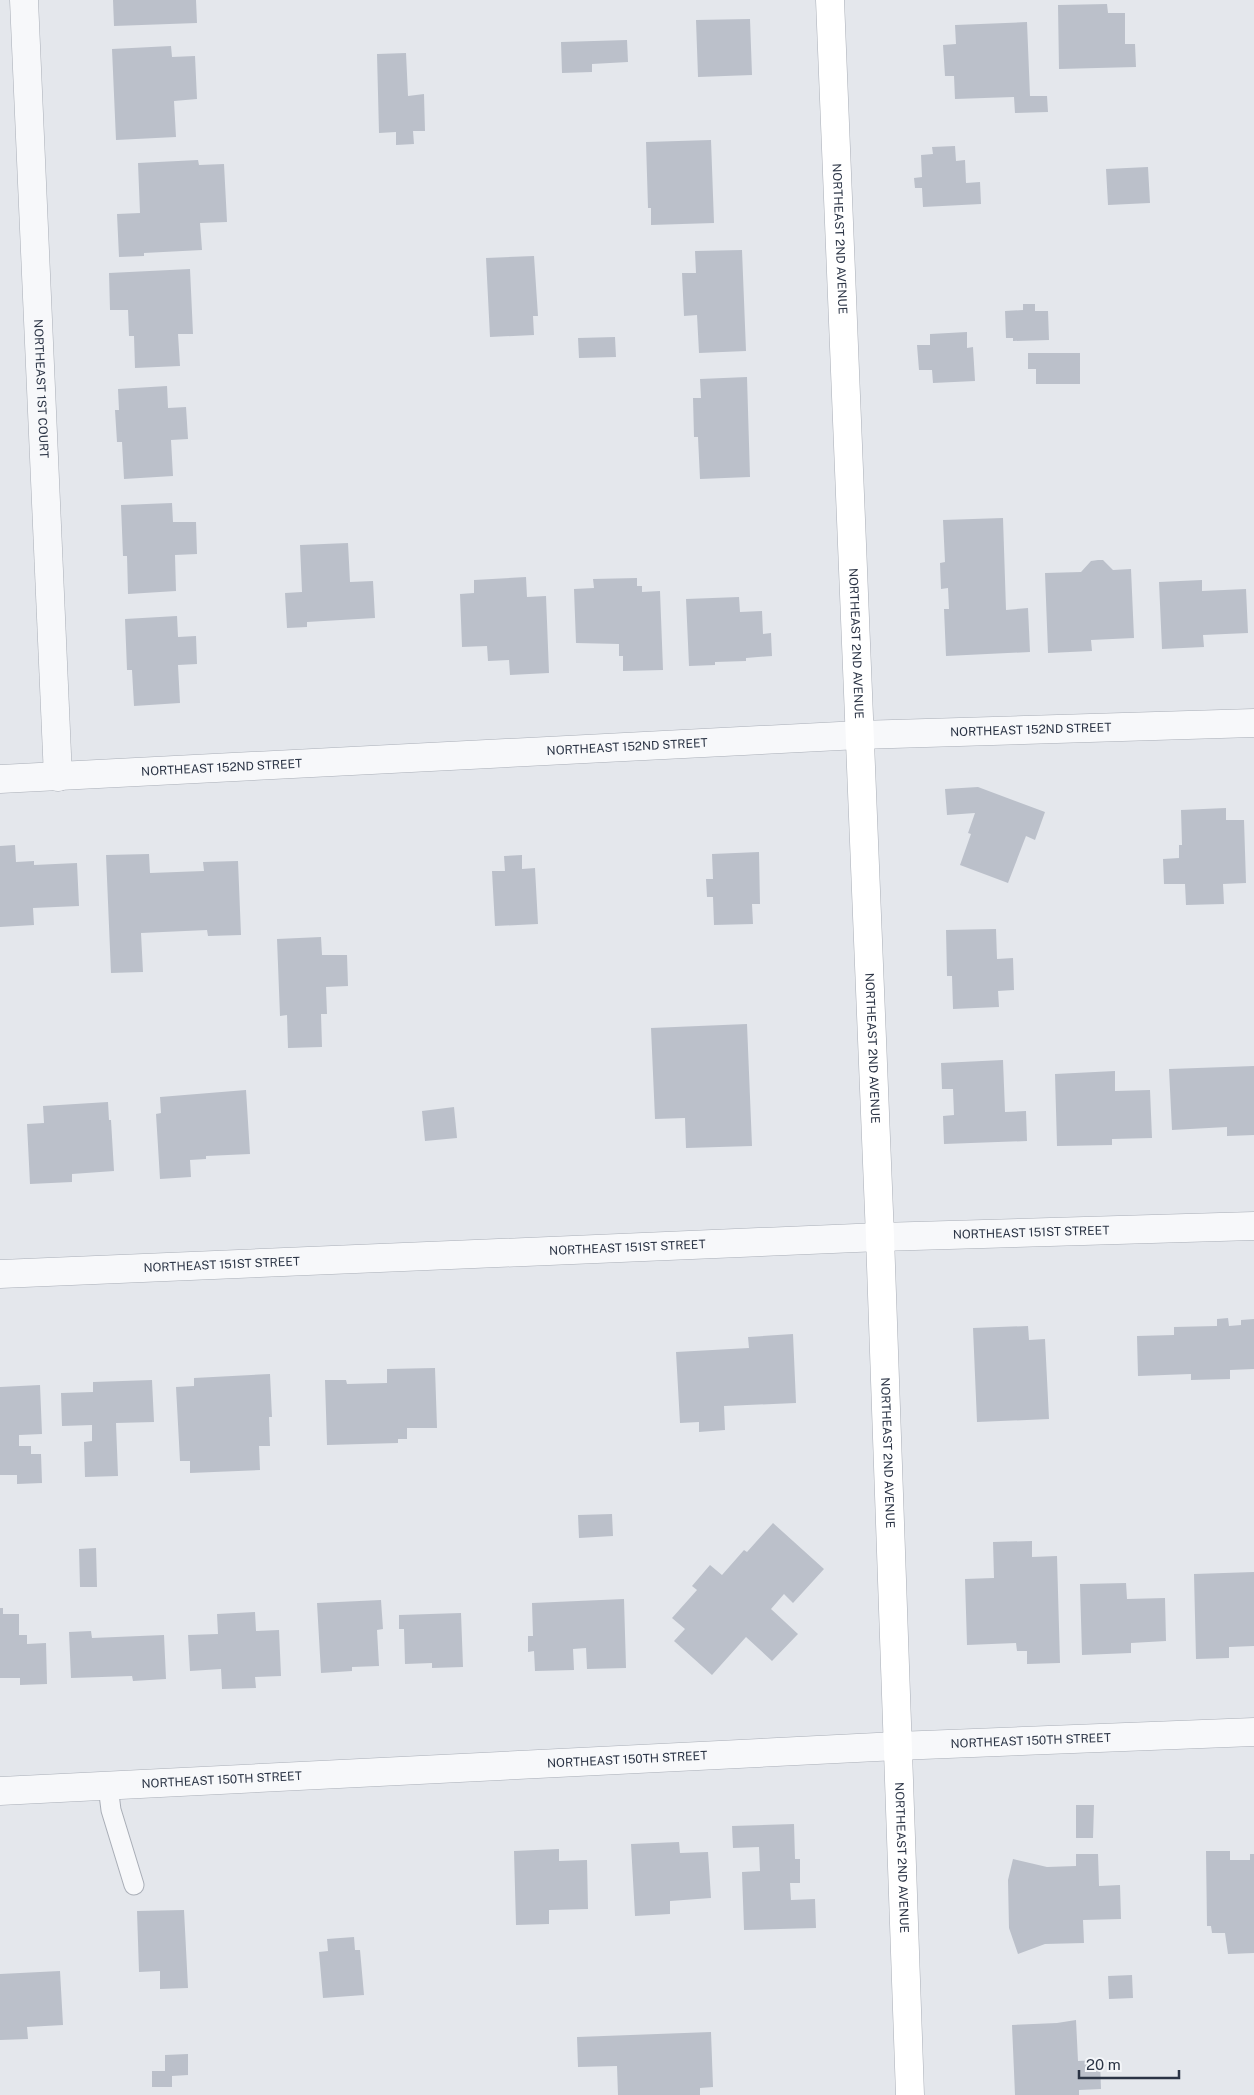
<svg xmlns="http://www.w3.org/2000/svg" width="1254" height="2095" viewBox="0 0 1254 2095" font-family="'Public Sans',sans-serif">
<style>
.building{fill:#bbc0ca}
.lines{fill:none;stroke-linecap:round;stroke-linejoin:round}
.lane-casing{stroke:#a9aeb7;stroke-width:21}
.street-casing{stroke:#a9aeb7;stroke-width:29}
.secondary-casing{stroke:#a9aeb7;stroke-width:29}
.lane{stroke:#f7f8fa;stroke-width:19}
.street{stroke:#f7f8fa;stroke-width:28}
.secondary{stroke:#fff;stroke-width:28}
.labels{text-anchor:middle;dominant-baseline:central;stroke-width:4;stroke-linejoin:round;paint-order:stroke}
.street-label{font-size:12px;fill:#2b3445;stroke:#f4f6f9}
</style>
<rect width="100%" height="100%" fill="#e4e7ec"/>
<path class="building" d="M 113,0 L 196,0 L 197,23 L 114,26 Z
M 1107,4 L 1108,13 L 1125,13 L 1125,44 L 1135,44 L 1136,67 L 1059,69 L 1058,5 Z
M 750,19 L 752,75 L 698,77 L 696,20 Z
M 1027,22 L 1030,96 L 1047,96 L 1048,112 L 1015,113 L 1014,97 L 955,99 L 954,76 L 945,76 L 943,45 L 956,44 L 955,25 Z
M 627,40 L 628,62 L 592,64 L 592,72 L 562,73 L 561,42 Z
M 171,46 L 172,57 L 195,56 L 197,99 L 174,101 L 176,137 L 116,140 L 112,49 Z
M 406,53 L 408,96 L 424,94 L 425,131 L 413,131 L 414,144 L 396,145 L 396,132 L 379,133 L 377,54 Z
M 711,140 L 714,223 L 651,225 L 651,208 L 648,208 L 646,142 Z
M 955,146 L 956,161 L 965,160 L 966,183 L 980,182 L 981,204 L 923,207 L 922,188 L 915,188 L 914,178 L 922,177 L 921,155 L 933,154 L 932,147 Z
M 198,160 L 199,165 L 224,164 L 227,222 L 200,223 L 202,250 L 144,253 L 144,256 L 119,257 L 117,214 L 140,213 L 138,163 Z
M 1148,167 L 1150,203 L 1108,205 L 1106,169 Z
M 742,250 L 746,351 L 699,353 L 697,315 L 684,316 L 682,273 L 696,273 L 695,251 Z
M 534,256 L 538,316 L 533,316 L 534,335 L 490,337 L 486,258 Z
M 190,269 L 193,334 L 178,334 L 180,366 L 135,368 L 134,336 L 129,336 L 128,310 L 110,310 L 109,273 Z
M 1023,304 L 1035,304 L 1035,311 L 1048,311 L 1049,340 L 1013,341 L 1013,338 L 1006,338 L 1005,311 L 1023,310 Z
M 967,332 L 967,348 L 973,347 L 975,381 L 933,383 L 932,370 L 919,370 L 917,345 L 930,345 L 930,334 Z
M 615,337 L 616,357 L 579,358 L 578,338 Z
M 1028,353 L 1080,353 L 1080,384 L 1036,384 L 1036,369 L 1028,369 Z
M 747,377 L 750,477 L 700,479 L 698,437 L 694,437 L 693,398 L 701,398 L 700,379 Z
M 167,386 L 168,408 L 186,407 L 188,439 L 171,440 L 173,476 L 124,479 L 122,442 L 117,442 L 115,410 L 119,410 L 118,389 Z
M 172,503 L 173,522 L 196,522 L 197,554 L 175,555 L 176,591 L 128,594 L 127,556 L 123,556 L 121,505 Z
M 1003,518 L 1006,610 L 1028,608 L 1030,652 L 946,656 L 944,609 L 949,609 L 948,588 L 941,589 L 940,563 L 945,562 L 943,520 Z
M 348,543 L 350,582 L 373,581 L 375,618 L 307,622 L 307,627 L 287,628 L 285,593 L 302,592 L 300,545 Z
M 1098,560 L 1103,560 L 1113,570 L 1131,569 L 1134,638 L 1091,640 L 1092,651 L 1048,653 L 1045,573 L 1081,572 L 1091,561 Z
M 526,577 L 527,597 L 546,596 L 549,673 L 510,675 L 509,660 L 488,661 L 487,646 L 462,647 L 460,594 L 474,593 L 474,580 Z
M 637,578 L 637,586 L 642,586 L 642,592 L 660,591 L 663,670 L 623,671 L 623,656 L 619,656 L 619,644 L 576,643 L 574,589 L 594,588 L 593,579 Z
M 1202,580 L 1202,591 L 1246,589 L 1248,633 L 1203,635 L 1204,647 L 1162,649 L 1159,582 Z
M 739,597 L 740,612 L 762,611 L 763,634 L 771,633 L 772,656 L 746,658 L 746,661 L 715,662 L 715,665 L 689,666 L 686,599 Z
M 177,616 L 178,637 L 196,636 L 197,664 L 178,665 L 180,703 L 134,706 L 132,670 L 127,670 L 125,619 Z
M 978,787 L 1045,812 L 1035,840 L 1026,836 L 1008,883 L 960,865 L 971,834 L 968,833 L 975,813 L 947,815 L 945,789 Z
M 1226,808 L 1226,820 L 1244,820 L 1246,883 L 1223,884 L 1224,904 L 1186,905 L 1185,884 L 1164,884 L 1163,859 L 1179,858 L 1179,845 L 1182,845 L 1181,810 Z
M 15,845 L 16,862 L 34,861 L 34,865 L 77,863 L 79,906 L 33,908 L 34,925 L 0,927 L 0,846 Z
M 759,852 L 760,904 L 752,904 L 753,924 L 714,925 L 713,897 L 707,897 L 706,879 L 713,879 L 712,854 Z
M 149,854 L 150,873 L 204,871 L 203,862 L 238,861 L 241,935 L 208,936 L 207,930 L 141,933 L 143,972 L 111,973 L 106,855 Z
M 522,855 L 522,869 L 535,868 L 538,924 L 495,926 L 492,871 L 505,871 L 504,856 Z
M 996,929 L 997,959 L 1013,958 L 1014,990 L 998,991 L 999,1007 L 953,1009 L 952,976 L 947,976 L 946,930 Z
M 321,937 L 322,955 L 347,955 L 348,986 L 326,987 L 327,1014 L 321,1014 L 322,1047 L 288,1048 L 287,1015 L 280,1016 L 277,939 Z
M 747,1024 L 752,1146 L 686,1148 L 685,1118 L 655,1119 L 651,1028 Z
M 1003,1060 L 1005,1112 L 1026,1111 L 1027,1141 L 944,1144 L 943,1116 L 954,1115 L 953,1089 L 942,1089 L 941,1063 Z
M 1254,1066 L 1254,1135 L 1227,1136 L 1227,1127 L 1172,1130 L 1169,1069 Z
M 1115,1071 L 1115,1091 L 1150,1090 L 1152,1138 L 1112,1139 L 1112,1145 L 1057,1146 L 1055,1074 Z
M 246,1090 L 250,1154 L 206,1156 L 206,1159 L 190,1160 L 191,1177 L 160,1179 L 156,1114 L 161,1113 L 160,1097 Z
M 108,1102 L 109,1120 L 111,1120 L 114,1171 L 72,1174 L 72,1182 L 30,1184 L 27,1124 L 44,1123 L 43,1106 Z
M 454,1107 L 457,1138 L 425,1141 L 422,1111 Z
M 1228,1318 L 1229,1326 L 1241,1325 L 1241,1320 L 1254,1319 L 1254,1369 L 1230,1370 L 1230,1379 L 1191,1380 L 1191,1374 L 1138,1376 L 1137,1336 L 1174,1335 L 1174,1327 L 1217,1326 L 1217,1319 Z
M 1028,1326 L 1029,1340 L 1045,1339 L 1049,1419 L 977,1422 L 973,1328 Z
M 793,1334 L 796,1403 L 724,1406 L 725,1430 L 699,1432 L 699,1422 L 680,1423 L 676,1352 L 749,1348 L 748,1337 Z
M 435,1368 L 437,1428 L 407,1428 L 407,1439 L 398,1439 L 398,1443 L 327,1445 L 325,1380 L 346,1380 L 347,1384 L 387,1383 L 387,1369 Z
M 270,1374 L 272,1417 L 269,1417 L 270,1446 L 259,1446 L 260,1470 L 190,1473 L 190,1461 L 180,1461 L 176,1387 L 194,1386 L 194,1378 Z
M 152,1380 L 154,1422 L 116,1423 L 118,1476 L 85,1477 L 84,1442 L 92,1441 L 92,1425 L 62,1426 L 61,1393 L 93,1392 L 93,1382 Z
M 40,1385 L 42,1434 L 19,1435 L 19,1446 L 31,1446 L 31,1454 L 41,1454 L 42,1483 L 17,1484 L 17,1475 L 0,1475 L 0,1387 Z
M 612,1514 L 613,1536 L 579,1538 L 578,1515 Z
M 773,1523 L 824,1569 L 793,1603 L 784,1594 L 771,1609 L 798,1634 L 772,1661 L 746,1637 L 712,1675 L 674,1641 L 685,1629 L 672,1618 L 697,1590 L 692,1586 L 710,1565 L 722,1575 L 744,1550 L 747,1552 Z
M 1032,1541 L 1032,1557 L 1057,1556 L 1060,1663 L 1027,1664 L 1027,1651 L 1017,1651 L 1016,1643 L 967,1645 L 965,1579 L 994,1578 L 993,1542 Z
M 96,1548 L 97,1587 L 80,1587 L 79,1549 Z
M 1254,1572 L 1254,1646 L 1229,1647 L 1229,1658 L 1196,1659 L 1194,1574 Z
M 1126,1583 L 1127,1599 L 1165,1598 L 1166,1641 L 1131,1643 L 1131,1653 L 1082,1655 L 1080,1584 Z
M 624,1599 L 626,1668 L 587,1669 L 586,1648 L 573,1649 L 574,1670 L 535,1671 L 534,1651 L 528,1652 L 528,1636 L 533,1636 L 532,1603 Z
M 381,1600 L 383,1629 L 377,1630 L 379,1666 L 352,1667 L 352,1671 L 321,1673 L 317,1603 Z
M 0,1608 L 3,1608 L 3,1614 L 19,1614 L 19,1635 L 27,1635 L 27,1644 L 46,1643 L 47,1684 L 20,1685 L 20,1678 L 0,1678 Z
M 255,1612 L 256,1631 L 279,1630 L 281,1676 L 255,1677 L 256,1688 L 222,1689 L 221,1669 L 190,1671 L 188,1635 L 218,1634 L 217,1614 Z
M 461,1613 L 463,1667 L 432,1668 L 432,1663 L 405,1664 L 404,1629 L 399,1629 L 399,1615 Z
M 91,1631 L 92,1638 L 164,1635 L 166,1679 L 133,1681 L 132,1676 L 71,1678 L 69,1632 Z
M 1076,1805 L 1094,1805 L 1093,1838 L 1076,1838 Z
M 794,1824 L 795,1859 L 800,1859 L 800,1883 L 790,1883 L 791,1900 L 815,1899 L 816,1928 L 744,1930 L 742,1872 L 760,1871 L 759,1847 L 733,1848 L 732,1826 Z
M 679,1842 L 680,1853 L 708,1852 L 711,1898 L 670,1901 L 670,1914 L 635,1916 L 631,1844 Z
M 559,1849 L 559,1861 L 587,1860 L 588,1909 L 549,1910 L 549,1924 L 516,1925 L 514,1851 Z
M 1206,1851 L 1230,1851 L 1230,1860 L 1250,1860 L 1250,1854 L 1254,1854 L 1254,1953 L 1228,1954 L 1225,1933 L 1212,1933 L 1211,1926 L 1207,1926 Z
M 1076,1854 L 1098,1854 L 1099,1886 L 1120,1885 L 1121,1919 L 1083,1920 L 1084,1943 L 1045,1944 L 1018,1954 L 1009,1928 L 1008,1880 L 1013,1859 L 1047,1867 L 1076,1866 Z
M 184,1910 L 188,1988 L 160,1989 L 160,1971 L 139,1972 L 137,1911 Z
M 354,1937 L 355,1950 L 360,1950 L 364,1995 L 323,1998 L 319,1952 L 328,1951 L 327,1939 Z
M 60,1971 L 63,2025 L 27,2027 L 28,2039 L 0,2040 L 0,1974 Z
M 1132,1975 L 1133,1998 L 1109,1999 L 1108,1976 Z
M 1076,2020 L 1078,2061 L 1100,2060 L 1101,2089 L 1079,2090 L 1079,2095 L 1015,2095 L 1012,2025 L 1057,2023 Z
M 711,2032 L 713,2087 L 700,2088 L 700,2095 L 618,2095 L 617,2066 L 578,2067 L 577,2037 Z
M 188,2054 L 188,2075 L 172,2076 L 172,2087 L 152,2087 L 152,2071 L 165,2071 L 165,2055 Z"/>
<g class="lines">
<g class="lane-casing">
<path id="lane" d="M 108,1786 L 111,1810 L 134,1885"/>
</g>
<g class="street-casing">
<g id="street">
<path id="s1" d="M 24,0 L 58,777"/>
<path id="s2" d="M 0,779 L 859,735 L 1254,723"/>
<path id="s3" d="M 0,1274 L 880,1237 L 1254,1226"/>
<path id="s4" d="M 0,1791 L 897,1746 L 1254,1732"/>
</g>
</g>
<g class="secondary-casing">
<g id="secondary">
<path id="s5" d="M 830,0 L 880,1237 L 910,2095"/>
</g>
</g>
<use href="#lane" class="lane"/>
<use href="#street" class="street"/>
<use href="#secondary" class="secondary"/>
</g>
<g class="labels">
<g class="street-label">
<text stroke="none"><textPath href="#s5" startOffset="239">NORTHEAST 2ND AVENUE</textPath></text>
<text stroke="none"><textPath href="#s1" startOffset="389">NORTHEAST 1ST COURT</textPath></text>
<text stroke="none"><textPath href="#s5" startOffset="644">NORTHEAST 2ND AVENUE</textPath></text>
<text stroke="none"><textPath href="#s2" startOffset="1032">NORTHEAST 152ND STREET</textPath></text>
<text stroke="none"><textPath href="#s2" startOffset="628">NORTHEAST 152ND STREET</textPath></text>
<text stroke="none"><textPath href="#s2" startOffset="222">NORTHEAST 152ND STREET</textPath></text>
<text stroke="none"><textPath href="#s5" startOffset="1049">NORTHEAST 2ND AVENUE</textPath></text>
<text stroke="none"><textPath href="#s3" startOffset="1032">NORTHEAST 151ST STREET</textPath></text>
<text stroke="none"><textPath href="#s3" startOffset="628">NORTHEAST 151ST STREET</textPath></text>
<text stroke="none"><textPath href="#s3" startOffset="222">NORTHEAST 151ST STREET</textPath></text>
<text stroke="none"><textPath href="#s5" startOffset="1454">NORTHEAST 2ND AVENUE</textPath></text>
<text stroke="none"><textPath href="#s4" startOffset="1032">NORTHEAST 150TH STREET</textPath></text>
<text stroke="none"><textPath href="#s4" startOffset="628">NORTHEAST 150TH STREET</textPath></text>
<text stroke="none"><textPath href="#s4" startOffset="222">NORTHEAST 150TH STREET</textPath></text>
<text stroke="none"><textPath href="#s5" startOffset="1859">NORTHEAST 2ND AVENUE</textPath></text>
</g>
</g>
<path d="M1079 2070v8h100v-8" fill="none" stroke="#2b3445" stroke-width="2.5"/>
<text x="1086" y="2070" font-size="15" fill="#2b3445" stroke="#f4f6f9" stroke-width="4" paint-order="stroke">20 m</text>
</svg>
